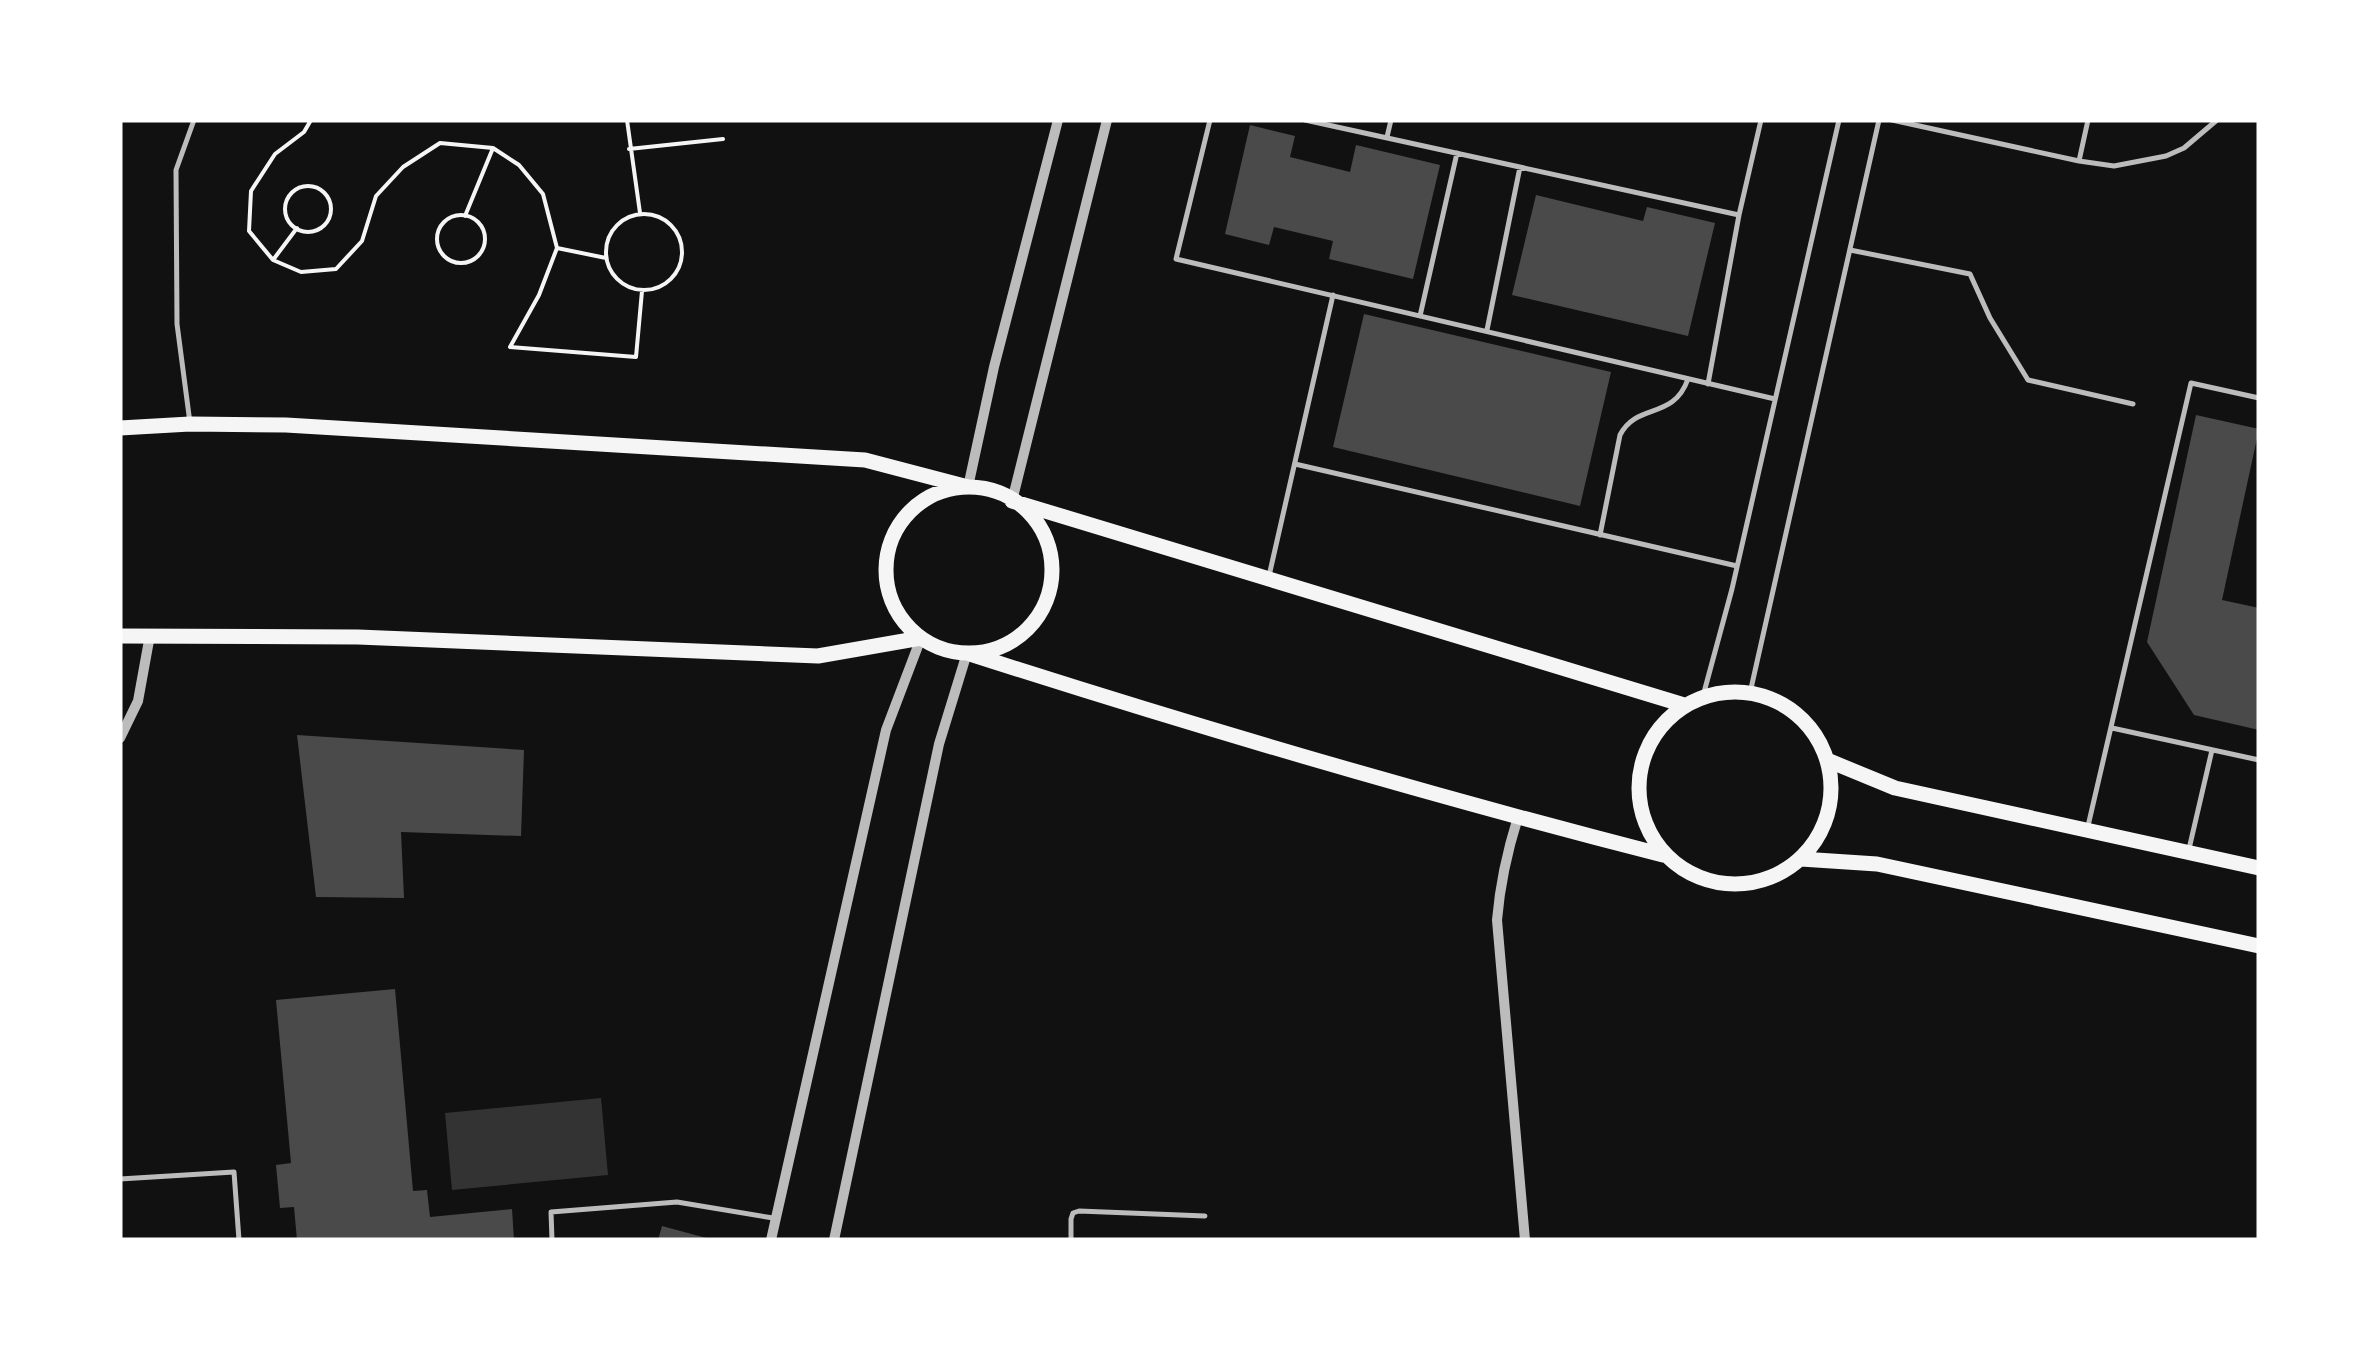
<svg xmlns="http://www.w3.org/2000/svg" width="2379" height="1360" viewBox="0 0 2379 1360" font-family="Montserrat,sans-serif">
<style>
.water{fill:#333}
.building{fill:#4a4a4a}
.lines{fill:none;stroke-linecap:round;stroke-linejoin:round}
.path{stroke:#f5f5f5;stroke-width:4}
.service{stroke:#bcbcbc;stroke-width:5}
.minor{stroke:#bcbcbc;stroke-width:10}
.secondary{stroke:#f5f5f5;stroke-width:15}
</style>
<rect width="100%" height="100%" fill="#111"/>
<path class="water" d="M 601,1098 L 608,1175 L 452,1190 L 445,1113 Z"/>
<path class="building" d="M 1250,125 L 1295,136 L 1290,157 L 1350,172 L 1356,145 L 1440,165 L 1413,279 L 1329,259 L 1333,241 L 1274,227 L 1269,245 L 1225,234 Z
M 1536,195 L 1643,221 L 1647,207 L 1715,223 L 1688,336 L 1512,295 Z
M 1364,314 L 1611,372 L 1580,506 L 1333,447 Z
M 2196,415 L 2259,429 L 2222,600 L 2259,608 L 2259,730 L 2194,715 L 2147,642 Z
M 297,735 L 524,750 L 521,836 L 401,832 L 404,898 L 316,897 Z
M 395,989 L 413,1191 L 427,1190 L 430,1217 L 512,1209 L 514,1240 L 297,1240 L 294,1207 L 280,1208 L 276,1165 L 291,1163 L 276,1000 Z
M 662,1226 L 710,1239 L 710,1240 L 658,1240 Z"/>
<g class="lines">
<path class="path" d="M 311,120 L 304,132 L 275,154 L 251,191 L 249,231 L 273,260 L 301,272 L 336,269 L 362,241 L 376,196 L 403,167 L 440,143 L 493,148 L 519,165 L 543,194 L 557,248 L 539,295 L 510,347 L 636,357 L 642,291
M 627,120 L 640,213
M 629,149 L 723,139
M285 209a23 23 0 1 1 46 0a23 23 0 1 1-46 0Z
M606 252a38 38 0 1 1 76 0a38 38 0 1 1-76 0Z
M437 239a24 24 0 1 1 48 0a24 24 0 1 1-48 0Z
M 465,216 L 493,148
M 557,248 L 606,258
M 273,260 L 297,228"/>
<path class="service" d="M 1210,120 L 1176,259 L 1775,399
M 1305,120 L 1739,215 L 1708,384
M 1892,120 L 2079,161 L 2114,166 L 2166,156 L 2184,148 L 2217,120
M 1387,137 L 1391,120
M 2079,161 L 2088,120
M 1739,215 L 1761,120
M 1850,250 L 1970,274 L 1990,318 L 2028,380 L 2133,404
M 1420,316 L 1457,153
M 1487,330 L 1520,167
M 190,423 L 177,324 L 176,170 L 194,120
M 1295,464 L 1737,566
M 1600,535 L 1620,435 C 1637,402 1673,421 1688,379
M 1269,576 L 1333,295
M 1750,693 L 1879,120
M 1703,696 L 1732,589 L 1839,120
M 2112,728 L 2259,760
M 2088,826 L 2191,383 L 2259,398
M 2189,849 L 2212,750
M 120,1179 L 234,1172 L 239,1240
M 552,1240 L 551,1212 L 677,1202 L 773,1218
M 1071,1240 L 1071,1219 L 1073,1213 L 1079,1211 L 1205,1216"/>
<path class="minor" d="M 968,487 L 994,367 L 1058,120
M 1012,501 L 1107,120
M 120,738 L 138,701 L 150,635
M 1518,817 C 1507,852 1500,884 1497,920 L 1525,1240
M 771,1240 L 886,730 L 921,638
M 834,1240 L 939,744 L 967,653"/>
<path class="secondary" d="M 120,428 L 190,424 L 286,425 L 865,460 L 968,487
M886 570a83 83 0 1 1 166 0a83 83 0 1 1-166 0Z
M 1012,501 L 1684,705
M 120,636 L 358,637 L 818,656 L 921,638
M 967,653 C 1197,727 1429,795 1663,855
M1639 788a96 96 0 1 1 192 0a96 96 0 1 1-192 0Z
M 1827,760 L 1895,788 L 2259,868
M 1801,859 L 1877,864 L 2259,946"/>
</g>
<rect width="2379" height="1360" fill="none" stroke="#ffffff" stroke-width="245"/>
</svg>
